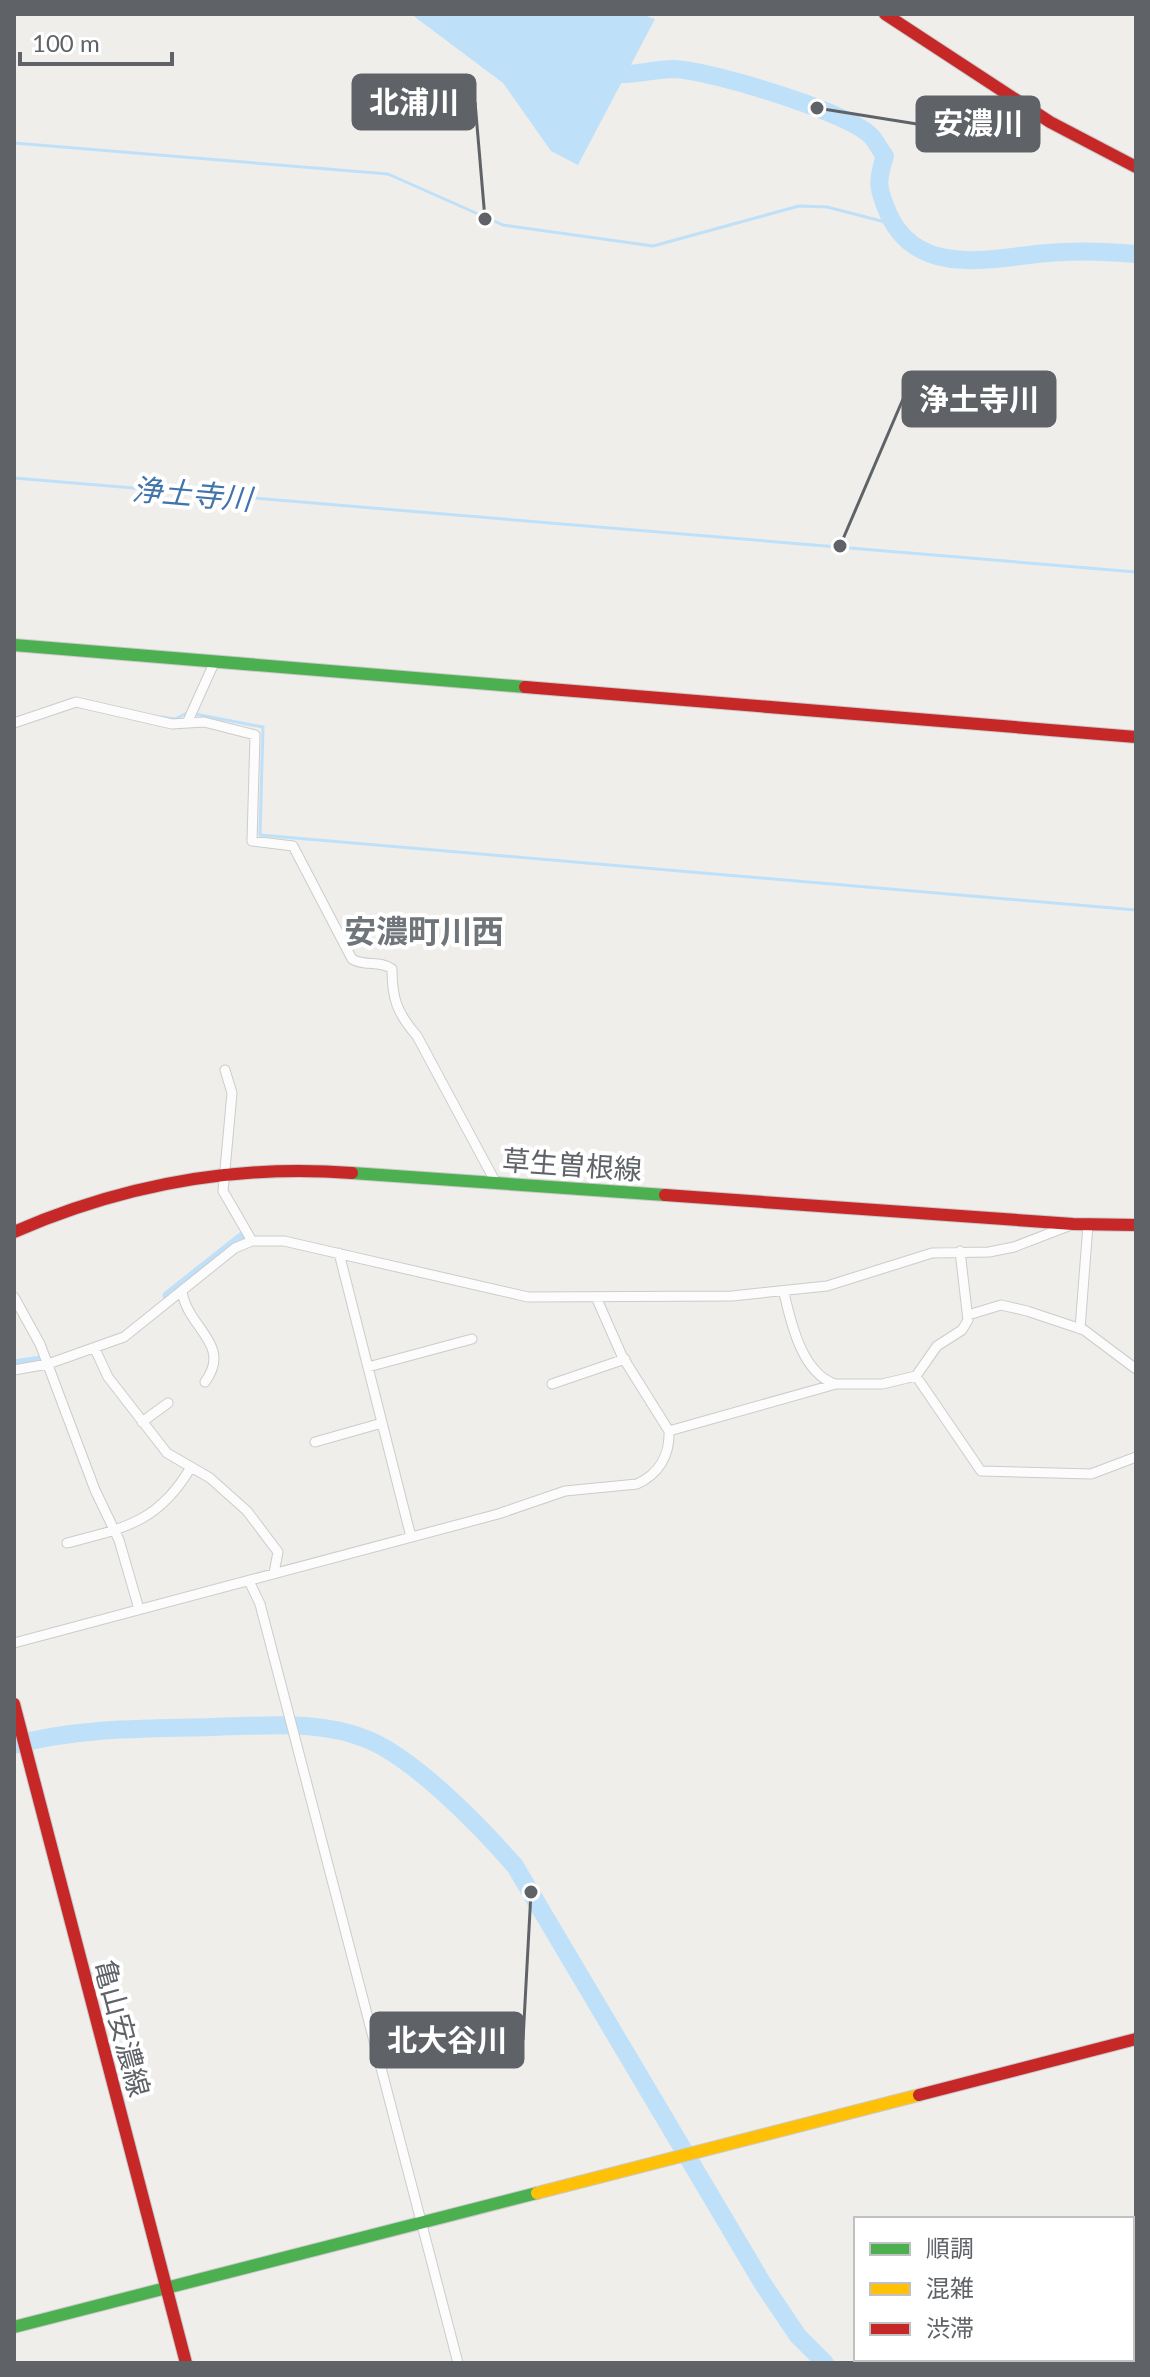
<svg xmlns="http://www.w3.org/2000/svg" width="1150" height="2377" viewBox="0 0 1150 2377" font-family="Lato,'Noto Sans JP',sans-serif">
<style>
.water{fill:#bfe0f9}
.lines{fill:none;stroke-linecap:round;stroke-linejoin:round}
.stream{stroke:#bfe0f9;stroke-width:3}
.canal{stroke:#bfe0f9;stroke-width:11}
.river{stroke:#bfe0f9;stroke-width:18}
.street-casing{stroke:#cbcccc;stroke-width:11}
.fast-casing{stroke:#cacacb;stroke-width:14}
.slow-casing{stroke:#cacacb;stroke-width:14}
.jam-casing{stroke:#cacacb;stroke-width:14}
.street{stroke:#fdfcfc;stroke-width:9}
.fast{stroke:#4caf50;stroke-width:12}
.slow{stroke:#ffc107;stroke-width:12}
.jam{stroke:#c62828;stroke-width:12}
.labels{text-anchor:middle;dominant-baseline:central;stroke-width:8;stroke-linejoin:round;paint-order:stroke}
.street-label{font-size:28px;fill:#5f6368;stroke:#fff}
.water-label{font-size:30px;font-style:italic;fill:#4174aa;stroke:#fff}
.quarter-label{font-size:32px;font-weight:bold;fill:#70757a;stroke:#fff}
.leader{fill:none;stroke:#5f6368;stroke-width:3}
.callout-dot{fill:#5f6368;stroke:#fff;stroke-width:3}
.callout{fill:#5f6368;stroke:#5f6368;stroke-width:3}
.callout-label{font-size:30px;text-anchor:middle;font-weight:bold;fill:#fff}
</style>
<rect width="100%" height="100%" fill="#efeeea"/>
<path class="water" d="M 411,14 L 641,14 L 655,19 L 578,165 L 551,151 L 503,83 Z"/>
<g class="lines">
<path class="stream" d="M 14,143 L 388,174 L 503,225 L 653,246 L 799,206 L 827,207 L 893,224
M 14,478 L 1136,572
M 195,714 L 263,727 L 260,835 L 1136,910
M 161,717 L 175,719 L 187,713"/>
<path class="canal" d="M 168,1296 L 244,1236
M 14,1365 L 41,1361"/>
<path class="river" d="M 601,71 C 628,79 648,69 674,69 C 709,70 848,112 871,136 C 876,141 880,150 885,156 C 876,182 878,190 889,215 C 917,275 985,260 1037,254 C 1070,250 1103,251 1136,254
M 14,1745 C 80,1727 145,1729 213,1727 C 264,1726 320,1719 369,1740 C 417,1761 480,1826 515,1866 L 763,2284 L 798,2336 L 825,2363"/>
<g class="street-casing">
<path id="street" d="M 14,723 L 76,702 L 172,724 L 204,722 L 255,735 L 252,841 L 293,846 L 352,959 C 365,967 380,960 392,969 C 392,999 397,1013 417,1036 L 496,1183
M 187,723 L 215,661
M 225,1070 L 232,1093 L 223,1191 L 252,1241
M 339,1253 L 411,1537
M 182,1291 C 187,1328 233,1344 205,1382
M 784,1293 C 791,1323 802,1373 835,1384
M 14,1297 L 40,1344 L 95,1490 L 119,1540 L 139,1609
M 968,1315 L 1001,1305 L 1027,1311 L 1084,1330 L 1136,1369
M 1080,1329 L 1088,1225
M 95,1349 L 108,1377 L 167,1453 L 210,1478 L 247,1511 L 278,1552 L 274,1573
M 368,1367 L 472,1339
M 14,1370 L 48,1364 L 124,1337 L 235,1248 L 252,1241 L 284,1241 L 528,1297 L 732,1296 L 827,1286 L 932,1253 L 989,1252 L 1014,1247 L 1071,1225
M 916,1376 L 981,1471 L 1091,1474 L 1136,1457
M 552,1384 L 625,1359
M 142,1422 L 168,1403
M 669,1431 L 836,1384 L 882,1384 L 916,1376 L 937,1346 L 962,1330 L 968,1320 L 960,1251
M 315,1442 L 382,1423
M 67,1543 C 125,1528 159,1522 191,1467
M 249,1581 L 260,1604 L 458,2363
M 14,1643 L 498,1514 L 565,1491 L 637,1484 C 659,1474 670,1455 669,1431 L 622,1356 L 596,1297"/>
</g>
<g class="fast-casing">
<path id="fast" d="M 14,645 L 525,687
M 352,1173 L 665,1195
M 14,2327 L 537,2193"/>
</g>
<g class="slow-casing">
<path id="slow" d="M 537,2193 L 919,2095"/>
</g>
<g class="jam-casing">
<path id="jam" d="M 885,14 L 1050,122 L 1136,167
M 525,687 L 1136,737
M 665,1195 L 1073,1224 L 1136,1225
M 14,1232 C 122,1185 234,1164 352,1173
M 14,1704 L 186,2363
M 919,2095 L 1136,2039"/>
</g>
<use href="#street" class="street"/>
<use href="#fast" class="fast"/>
<use href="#slow" class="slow"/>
<use href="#jam" class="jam"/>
</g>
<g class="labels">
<g class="street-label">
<text transform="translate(572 1164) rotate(4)">草生曽根線</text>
<text transform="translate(123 2028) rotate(75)">亀山安濃線</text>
</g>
<g class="water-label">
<text transform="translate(192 493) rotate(5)">浄土寺川</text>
</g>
<g class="quarter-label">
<text x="424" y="930">安濃町川西</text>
</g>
</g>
<path class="leader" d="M485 219L475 102M817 108L917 124M840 546L903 399M531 1892L523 2040"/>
<g class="callout-dot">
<circle cx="485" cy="219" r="8"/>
<circle cx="817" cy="108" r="8"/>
<circle cx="840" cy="546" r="8"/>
<circle cx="531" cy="1892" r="8"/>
</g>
<g class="callout">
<rect x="353" y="75" width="122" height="54" rx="8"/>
<rect x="917" y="97" width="122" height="54" rx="8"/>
<rect x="903" y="372" width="152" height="54" rx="8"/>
<rect x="371" y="2013" width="152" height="54" rx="8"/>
</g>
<g class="callout-label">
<text x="414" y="113">北浦川</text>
<text x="978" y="134">安濃川</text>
<text x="979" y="410">浄土寺川</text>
<text x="447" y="2051">北大谷川</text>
</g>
<rect width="1150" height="2377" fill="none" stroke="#5f6368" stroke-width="32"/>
<rect x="854" y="2217" width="280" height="144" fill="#ffffff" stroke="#bfc1c3" stroke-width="2"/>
<rect x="870" y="2243" width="40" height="12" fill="#4caf50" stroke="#bfc1c3" stroke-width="2"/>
<text x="926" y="2257" font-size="24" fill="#5f6368">順調</text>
<rect x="870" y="2283" width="40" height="12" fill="#ffc107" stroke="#bfc1c3" stroke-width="2"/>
<text x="926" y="2297" font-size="24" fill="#5f6368">混雑</text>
<rect x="870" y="2323" width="40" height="12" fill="#c62828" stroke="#bfc1c3" stroke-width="2"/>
<text x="926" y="2337" font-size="24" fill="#5f6368">渋滞</text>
<path d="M20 52v12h152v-12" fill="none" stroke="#5f6368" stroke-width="4"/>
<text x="32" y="52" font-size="24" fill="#5f6368" stroke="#ffffff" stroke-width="6" paint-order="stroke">100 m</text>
</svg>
